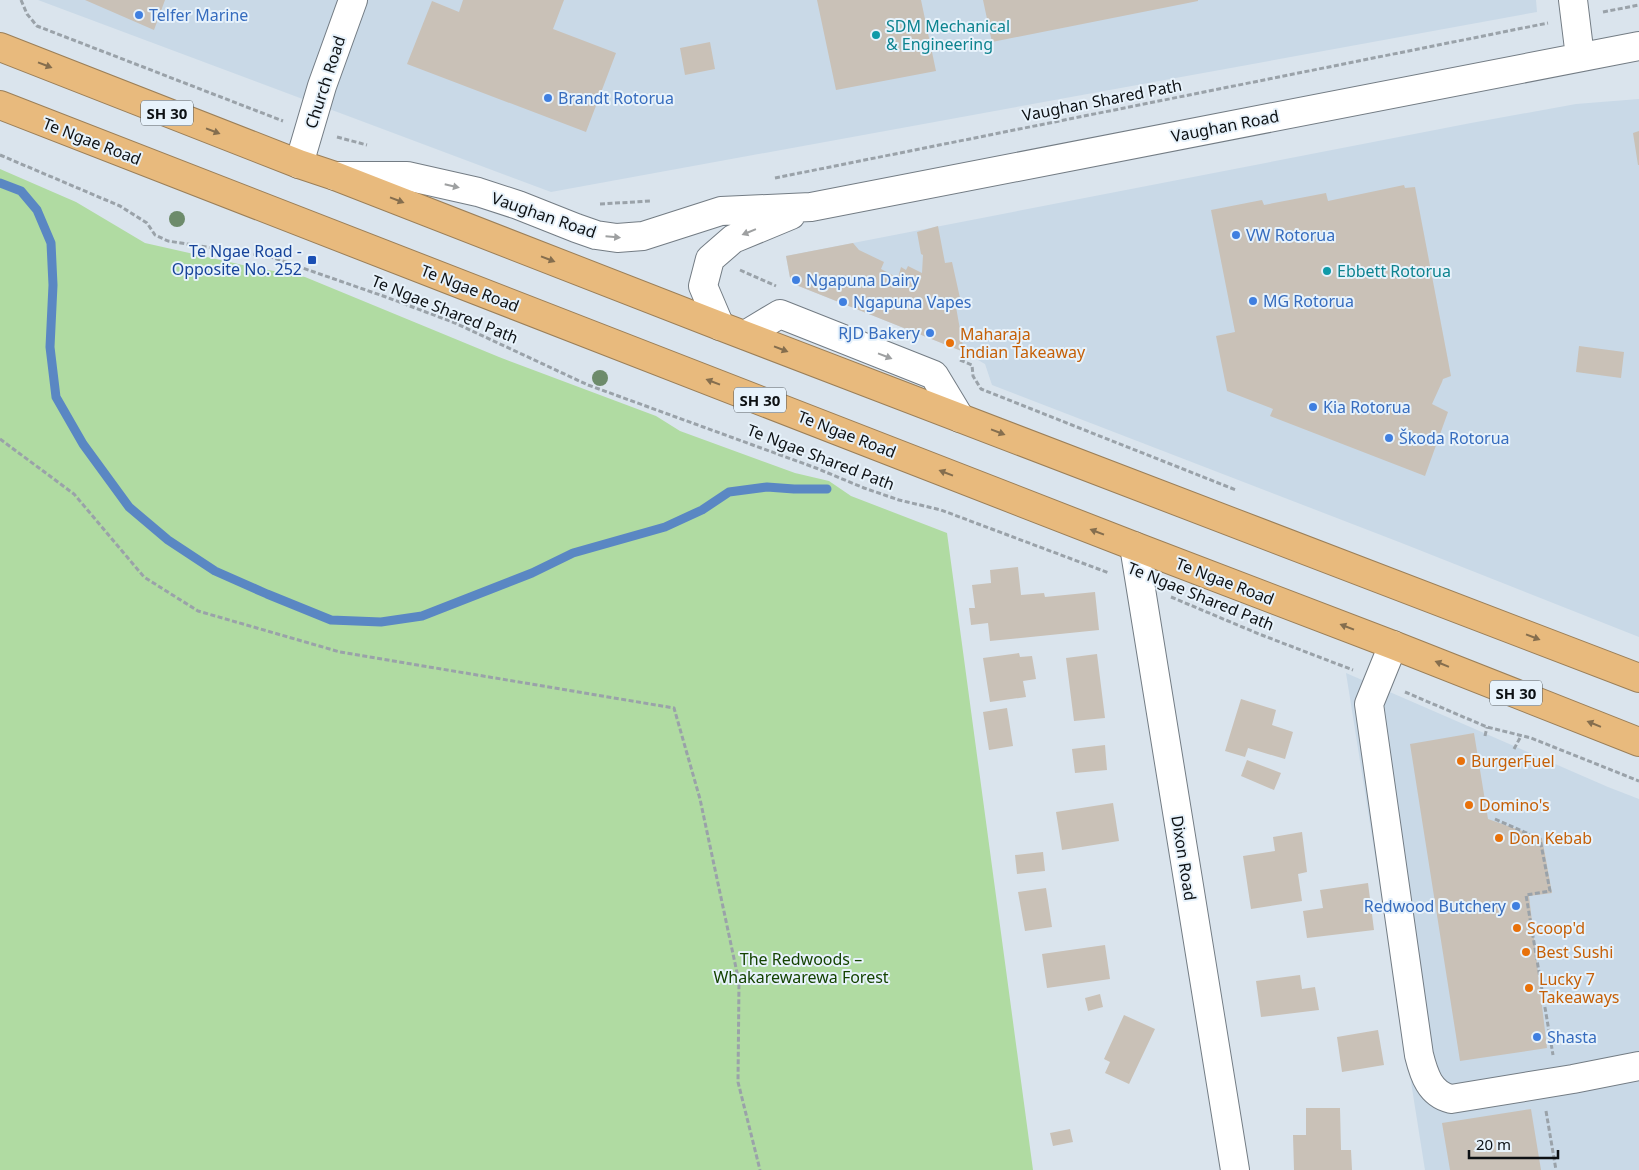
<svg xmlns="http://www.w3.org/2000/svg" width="1639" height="1170" viewBox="0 0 1639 1170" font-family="'Noto Sans',sans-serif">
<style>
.built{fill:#c9d9e7}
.green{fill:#b0dba2}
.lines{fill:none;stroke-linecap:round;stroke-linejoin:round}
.stream{stroke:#5a87c3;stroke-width:9}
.building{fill:#c9c1b7}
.minor-casing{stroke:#737c84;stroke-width:30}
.highway-casing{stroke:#9b7f58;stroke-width:30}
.path{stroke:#9aa2a9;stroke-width:3;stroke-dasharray:5 2.5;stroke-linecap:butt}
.minor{stroke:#fff;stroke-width:28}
.highway{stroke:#e8ba7d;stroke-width:28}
.tree{fill:#6d8b6b}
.oneway{fill:#856e4e}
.oneway2{fill:#9ea0a1}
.shop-dot{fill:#3f7fe0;stroke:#e7f2fb;stroke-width:2}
.culture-dot{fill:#0f9aa8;stroke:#e7f2fb;stroke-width:2}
.transit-dot{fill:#1a4fb4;stroke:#e7f2fb;stroke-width:2}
.food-dot{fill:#e8710a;stroke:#e7f2fb;stroke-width:2}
.labels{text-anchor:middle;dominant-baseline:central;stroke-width:4;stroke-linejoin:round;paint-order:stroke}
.shield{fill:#e7f2fb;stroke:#4e5459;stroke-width:1}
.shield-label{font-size:15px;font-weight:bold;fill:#0d1114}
.shop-label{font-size:16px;fill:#366cbe;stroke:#e7f2fb;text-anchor:start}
.culture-label{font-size:16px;fill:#0d838f;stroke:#e7f2fb;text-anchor:start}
.street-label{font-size:16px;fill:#0d1114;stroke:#e7f2fb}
.transit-label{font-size:16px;fill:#164399;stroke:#e7f2fb;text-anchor:end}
.food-label{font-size:16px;fill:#c56008;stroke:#e7f2fb;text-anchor:start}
.park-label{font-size:16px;fill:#144300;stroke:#e7f2fb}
</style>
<rect width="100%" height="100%" fill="#dae4ed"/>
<path class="built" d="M 38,0 L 1536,0 L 1537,12 L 551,192 Z
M 1639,99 L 1639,637 L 1399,542 L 992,385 L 985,364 L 964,352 L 791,283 L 786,256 L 1471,123 L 1576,104 Z
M 1346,673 L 1608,787 L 1639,799 L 1639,1170 L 1425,1170 Z"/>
<path class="green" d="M 0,169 L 76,202 L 145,243 L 247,266 L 305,277 L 499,357 L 656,416 L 680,431 L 795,473 L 829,481 L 851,496 L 947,533 L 1033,1170 L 0,1170 Z"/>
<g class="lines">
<path class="stream" d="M 0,183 L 21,191 L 37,210 L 51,243 L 53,285 L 50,347 L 56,397 L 83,444 L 129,507 L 168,540 L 215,571 L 267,594 L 331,620 L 381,622 L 422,616 L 532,573 L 573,553 L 665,527 L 702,510 L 729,492 L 767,487 L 794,489 L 827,489"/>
</g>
<path class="building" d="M 85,0 L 165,0 L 154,30 Z
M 463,0 L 564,0 L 553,29 L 616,53 L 586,132 L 407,64 L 432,1 L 459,12 Z
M 817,0 L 921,0 L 936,71 L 836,90 Z
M 983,0 L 1198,0 L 1198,1 L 992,42 Z
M 710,42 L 715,69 L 685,75 L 680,48 Z
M 1639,131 L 1639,165 L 1638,165 L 1633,133 Z
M 1404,185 L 1405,188 L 1415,187 L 1451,376 L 1443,379 L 1442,382 L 1432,404 L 1448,412 L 1425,476 L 1270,416 L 1273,409 L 1227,391 L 1216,336 L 1235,332 L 1211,210 L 1262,200 L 1264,205 L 1326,193 L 1328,201 Z
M 938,226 L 945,263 L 952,262 L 962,307 L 956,307 L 964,352 L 791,283 L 786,256 L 853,243 L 859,250 L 884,262 L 881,269 L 898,278 L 901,267 L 906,270 L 908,266 L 922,273 L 923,255 L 921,254 L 917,232 Z
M 1579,346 L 1624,352 L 1621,378 L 1576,372 Z
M 1018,567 L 1021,595 L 1044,593 L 1045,597 L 1095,592 L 1099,630 L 990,641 L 988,623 L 971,625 L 969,608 L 975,608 L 972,585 L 991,583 L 990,570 Z
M 1019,653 L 1020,657 L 1032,656 L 1036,679 L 1023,681 L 1026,697 L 990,702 L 983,658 Z
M 1097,654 L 1105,718 L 1074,721 L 1066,658 Z
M 1241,699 L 1276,710 L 1272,725 L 1293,732 L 1285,759 L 1248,748 L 1245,757 L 1225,751 Z
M 1007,708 L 1013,746 L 989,750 L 983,712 Z
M 1474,733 L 1488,819 L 1542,838 L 1552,893 L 1529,896 L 1547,1048 L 1460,1061 L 1410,744 Z
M 1105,745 L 1107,770 L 1075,773 L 1072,749 Z
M 1247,760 L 1281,773 L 1274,790 L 1241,776 Z
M 1113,803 L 1119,841 L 1062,850 L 1056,812 Z
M 1302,832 L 1307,872 L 1298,874 L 1302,901 L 1251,909 L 1243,856 L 1275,851 L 1273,837 Z
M 1043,852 L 1045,871 L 1017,874 L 1015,855 Z
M 1368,883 L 1374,930 L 1307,938 L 1303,911 L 1323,908 L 1320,890 Z
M 1046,888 L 1052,927 L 1025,931 L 1018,892 Z
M 1105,945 L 1110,979 L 1047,988 L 1042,954 Z
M 1300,975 L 1302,989 L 1315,987 L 1319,1010 L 1261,1017 L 1256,981 Z
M 1100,994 L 1103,1007 L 1088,1011 L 1085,998 Z
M 1124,1015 L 1155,1029 L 1129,1084 L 1105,1073 L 1110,1062 L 1104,1059 Z
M 1378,1030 L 1384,1065 L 1342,1072 L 1337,1037 Z
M 1306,1108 L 1340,1108 L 1341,1150 L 1351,1150 L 1352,1170 L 1294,1170 L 1293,1135 L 1306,1135 Z
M 1531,1109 L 1541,1170 L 1450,1170 L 1442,1123 Z
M 1070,1129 L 1073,1142 L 1053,1146 L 1050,1133 Z"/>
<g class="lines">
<g class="minor-casing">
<path id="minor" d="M 1573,0 L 1580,57
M 299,164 L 322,86 L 353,0
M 335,176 L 407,176 L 478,192 L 518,205 L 576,228 L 596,235 L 617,238 L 643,236 L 721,211 L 811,207 L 1639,46
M 720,326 L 703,286 L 710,259 L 733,239 L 791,215
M 745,335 L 780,314 L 934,375 L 960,418
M 1134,546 L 1235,1170
M 1393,645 L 1369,704 L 1419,1055 C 1424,1075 1430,1094 1451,1099 L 1573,1079 L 1639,1066"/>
</g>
<g class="highway-casing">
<path id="highway" d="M 0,47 L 299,164 L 335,176 L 720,326 L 1639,678
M 0,105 L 1134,546 L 1393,645 L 1639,742"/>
</g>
<path class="path" d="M 21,0 L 27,14 L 37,26 L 283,121
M 1603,12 L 1639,5
M 337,137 L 367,145
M 0,155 L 120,206 L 147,223 L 155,235 L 168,241 L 271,257 L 386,297 L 455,323 L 588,385 L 816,468 L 864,488 L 899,500 L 941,510 L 1109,573
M 775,178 L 1548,23
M 600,204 L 651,201
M 740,270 L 776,286
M 960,360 L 972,365 L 973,376 L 981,389 L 1236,490
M 0,439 L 74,494 L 144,577 L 198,611 L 340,652 L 674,708 L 700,799 L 739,982 L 738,1082 L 760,1170
M 1171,597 L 1259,634 L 1353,670
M 1405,692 L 1487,727 L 1531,738 L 1639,781
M 1485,736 L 1487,727
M 1514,749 L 1521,736
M 1495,819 L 1540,839 L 1550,891 L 1526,895 L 1553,1055
M 1546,1111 L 1556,1170"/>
<use href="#minor" class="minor"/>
<use href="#highway" class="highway"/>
</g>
<g class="tree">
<circle cx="177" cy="219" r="8"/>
<circle cx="600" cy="378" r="8"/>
</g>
<defs><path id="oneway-solid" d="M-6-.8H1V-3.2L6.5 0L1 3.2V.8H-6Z" transform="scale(1.25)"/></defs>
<g class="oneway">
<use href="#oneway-solid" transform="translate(45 65) rotate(21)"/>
<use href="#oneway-solid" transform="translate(213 131) rotate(21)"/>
<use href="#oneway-solid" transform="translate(397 200) rotate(21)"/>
<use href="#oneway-solid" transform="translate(548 259) rotate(21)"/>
<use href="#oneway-solid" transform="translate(781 349) rotate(21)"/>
<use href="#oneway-solid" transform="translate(713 382) rotate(-159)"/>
<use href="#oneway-solid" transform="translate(998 432) rotate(21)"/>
<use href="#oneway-solid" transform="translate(946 473) rotate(-159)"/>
<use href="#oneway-solid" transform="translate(1097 532) rotate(-159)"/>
<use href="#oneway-solid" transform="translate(1347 627) rotate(-159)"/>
<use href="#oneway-solid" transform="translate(1533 637) rotate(21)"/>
<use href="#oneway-solid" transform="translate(1442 664) rotate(-158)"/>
<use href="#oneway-solid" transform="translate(1594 724) rotate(-158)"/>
</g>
<g class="oneway2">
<use href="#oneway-solid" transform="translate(452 186) rotate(13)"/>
<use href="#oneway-solid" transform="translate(749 232) rotate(158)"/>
<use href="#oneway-solid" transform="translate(613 237) rotate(5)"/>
<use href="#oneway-solid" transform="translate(885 356) rotate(21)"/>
</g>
<g class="shop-dot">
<circle cx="139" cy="15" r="5"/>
<circle cx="548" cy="98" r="5"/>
<circle cx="1236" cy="235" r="5"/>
<circle cx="796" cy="280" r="5"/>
<circle cx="1253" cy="301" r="5"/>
<circle cx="843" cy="302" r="5"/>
<circle cx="930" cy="333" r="5"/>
<circle cx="1313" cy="407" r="5"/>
<circle cx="1389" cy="438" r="5"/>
<circle cx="1516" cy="906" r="5"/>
<circle cx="1537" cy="1037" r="5"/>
</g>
<g class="culture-dot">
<circle cx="876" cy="35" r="5"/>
<circle cx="1327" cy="271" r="5"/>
</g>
<rect class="transit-dot" x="307" y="255" width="10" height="10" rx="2.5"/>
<g class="food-dot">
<circle cx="950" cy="343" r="5"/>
<circle cx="1461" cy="761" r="5"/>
<circle cx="1469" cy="805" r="5"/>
<circle cx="1499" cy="838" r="5"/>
<circle cx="1517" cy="928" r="5"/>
<circle cx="1526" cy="952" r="5"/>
<circle cx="1529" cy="988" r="5"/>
</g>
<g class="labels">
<g class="shield">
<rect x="141" y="100.5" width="52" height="25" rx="4"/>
<rect x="734" y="387.5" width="52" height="25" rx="4"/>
<rect x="1490" y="680.5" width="52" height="25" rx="4"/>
</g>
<g class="shield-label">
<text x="167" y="113">SH 30</text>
<text x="760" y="400">SH 30</text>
<text x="1516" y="693">SH 30</text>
</g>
<g class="shop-label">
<text x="149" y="15">Telfer Marine</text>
<text x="558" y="98">Brandt Rotorua</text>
<text x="1246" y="235">VW Rotorua</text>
<text x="806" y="280">Ngapuna Dairy</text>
<text x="1263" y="301">MG Rotorua</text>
<text x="853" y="302">Ngapuna Vapes</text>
<text x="920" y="333" text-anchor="end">RJD Bakery</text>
<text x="1323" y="407">Kia Rotorua</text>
<text x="1399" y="438">Škoda Rotorua</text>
<text x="1506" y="906" text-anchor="end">Redwood Butchery</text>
<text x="1547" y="1037">Shasta</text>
</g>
<g class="culture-label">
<text x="886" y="26">SDM Mechanical<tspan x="886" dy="18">&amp; Engineering</tspan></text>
<text x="1337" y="271">Ebbett Rotorua</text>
</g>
<g class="street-label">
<text transform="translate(325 82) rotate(-72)">Church Road</text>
<text transform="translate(1102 100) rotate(-11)">Vaughan Shared Path</text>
<text transform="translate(1225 126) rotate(-11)">Vaughan Road</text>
<text transform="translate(92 141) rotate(21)">Te Ngae Road</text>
<text transform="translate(544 215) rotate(19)">Vaughan Road</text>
<text transform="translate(470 288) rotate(21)">Te Ngae Road</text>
<text transform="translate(445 309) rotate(22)">Te Ngae Shared Path</text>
<text transform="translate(847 434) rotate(21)">Te Ngae Road</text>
<text transform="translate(821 457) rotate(21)">Te Ngae Shared Path</text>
<text transform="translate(1225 581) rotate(21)">Te Ngae Road</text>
<text transform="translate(1201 596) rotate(22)">Te Ngae Shared Path</text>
<text transform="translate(1184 858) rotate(81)">Dixon Road</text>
</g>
<g class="transit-label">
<text x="302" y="251">Te Ngae Road -<tspan x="302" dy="18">Opposite No. 252</tspan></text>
</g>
<g class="food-label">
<text x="960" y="334">Maharaja<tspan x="960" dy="18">Indian Takeaway</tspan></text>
<text x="1471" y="761">BurgerFuel</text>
<text x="1479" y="805">Domino's</text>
<text x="1509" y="838">Don Kebab</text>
<text x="1527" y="928">Scoop'd</text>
<text x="1536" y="952">Best Sushi</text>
<text x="1539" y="979">Lucky 7<tspan x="1539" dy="18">Takeaways</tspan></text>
</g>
<g class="park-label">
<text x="801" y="959">The Redwoods –<tspan x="801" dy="18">Whakarewarewa Forest</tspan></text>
</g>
</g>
<path d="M1469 1150v8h89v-8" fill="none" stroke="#0d1114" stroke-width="2.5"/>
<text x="1476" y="1150" font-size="15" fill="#0d1114" stroke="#e7f2fb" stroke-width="4" paint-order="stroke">20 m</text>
</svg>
